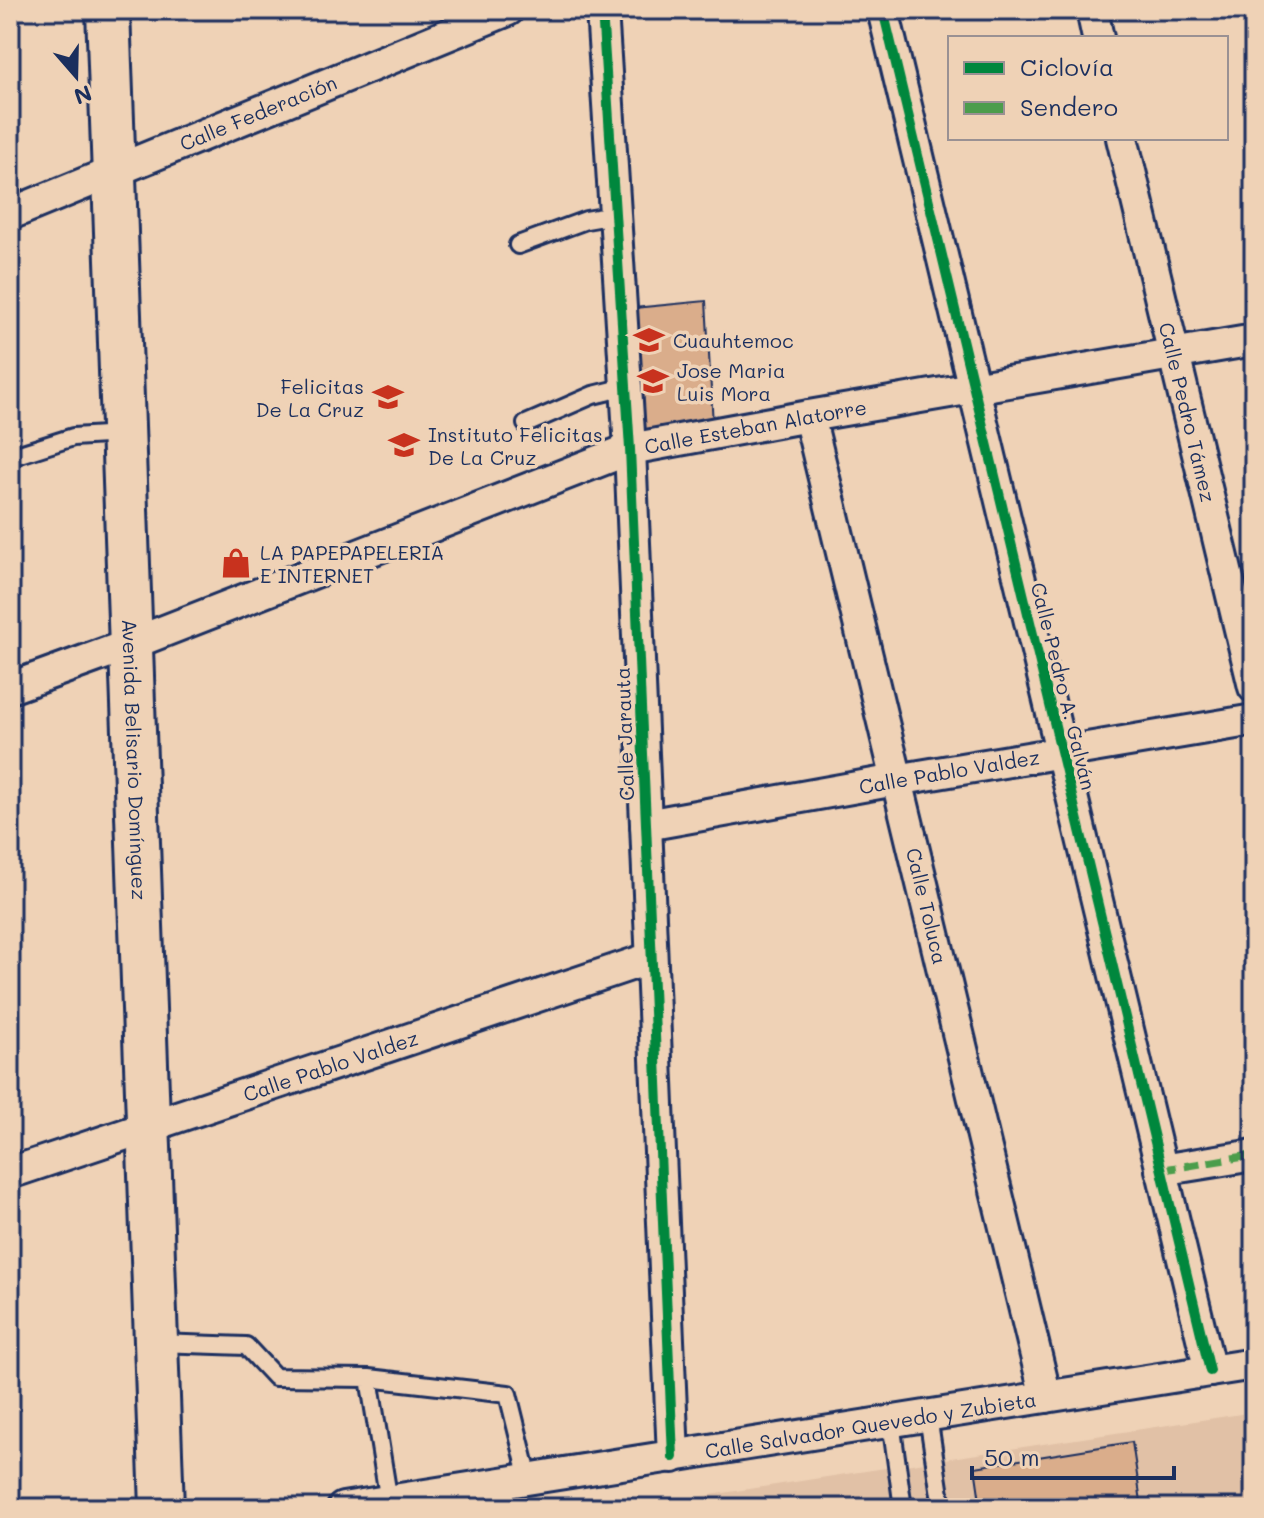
<svg xmlns="http://www.w3.org/2000/svg" width="1264" height="1518" viewBox="0 0 1264 1518" font-family="Mali,sans-serif">
<style>
.built{fill:#e1c1a6}
.building{fill:#daad8b;stroke:#1b2f5e;stroke-width:2}
.lines{fill:none;stroke-linecap:round;stroke-linejoin:round}
.lane-casing{stroke:#1b2f5e;stroke-width:22}
.street-casing{stroke:#1b2f5e;stroke-width:36}
.secondary-casing{stroke:#1b2f5e;stroke-width:48}
.lane{stroke:#efd2b6;stroke-width:16}
.street{stroke:#efd2b6;stroke-width:30}
.secondary{stroke:#efd2b6;stroke-width:42}
.quiet{stroke:#4c9d4c;stroke-width:8;stroke-dasharray:16 8;stroke-linecap:butt}
.cycleway-casing{stroke:#efd2b6;stroke-width:15}
.cycleway{stroke:#00873e;stroke-width:10}
.labels{text-anchor:middle;dominant-baseline:central;stroke-width:7;stroke-linejoin:round;paint-order:stroke}
.street-label{font-size:20px;fill:#1b2f5e;stroke:#efd2b6}
.poi-label{font-size:20px;fill:#1b2f5e;stroke:#efd2b6;text-anchor:start}
</style>
<rect width="100%" height="100%" fill="#efd2b6"/>
<filter id="ink" filterUnits="userSpaceOnUse"><feTurbulence type="fractalNoise" baseFrequency=".0125" numOctaves="2"/><feDisplacementMap in="SourceGraphic" scale="16" xChannelSelector="R" yChannelSelector="G"/><feConvolveMatrix kernelMatrix="1 2 1 2 8 2 1 2 1" color-interpolation-filters="sRGB"/></filter>
<g filter="url(#ink)">
<path class="built" d="M 1254,1412 L 1254,1508 L 627,1508 L 859,1472 Z"/>
<path class="building" d="M 706,301 L 713,425 L 639,437 L 634,308 Z
M 1132,1442 L 1142,1508 L 981,1508 L 975,1467 Z"/>
<g class="lines">
<g class="lane-casing">
<path id="lane" d="M 518,245 L 586,220 L 615,215
M 526,424 L 593,395 L 626,387
M 10,457 L 73,437 L 122,434
M 157,1343 L 246,1346 L 275,1377 L 369,1378
M 928,1416 L 942,1508
M 891,1422 L 903,1508
M 389,1502 L 369,1378 L 508,1394 L 529,1479"/>
</g>
<g class="street-casing">
<g id="street">
<path d="M 602,10 L 630,449 L 673,1457"/>
<path d="M 883,10 L 1210,1371"/>
<path d="M 1092,10 L 1098,38"/>
<path id="s1" d="M 1122,138 L 1254,687"/>
<path id="s2" d="M 10,214 L 508,10"/>
<path id="s3" d="M 809,416 L 1046,1397"/>
<path id="s4" d="M 10,688 L 131,644 L 630,449 L 809,416 L 1254,340"/>
<path id="s5" d="M 646,825 L 896,780 L 1254,720"/>
<path d="M 1161,1170 L 1254,1155"/>
<path id="s6" d="M 10,1173 L 651,958"/>
<path id="s7" d="M 343,1508 L 1254,1364"/>
</g>
</g>
<g class="secondary-casing">
<g id="secondary">
<path id="s8" d="M 108,10 L 162,1508"/>
</g>
</g>
<use href="#lane" class="lane"/>
<use href="#street" class="street"/>
<use href="#secondary" class="secondary"/>
<path class="quiet" d="M 1161,1170 L 1254,1155"/>
<g class="cycleway-casing">
<path id="cycleway" d="M 602,10 L 630,449 L 673,1457
M 883,10 L 1210,1371"/>
</g>
<use href="#cycleway" class="cycleway"/>
</g>
</g>
<defs>
<g id="school-bare" transform="scale(2.4)"><path d="M0-5L7-2L0 1L-7-2ZM-4 1L0 2.5L4 1V4Q0 6-4 4Z" fill="#c8321e" stroke="#efd2b6" stroke-width="2.5" paint-order="stroke"/></g>
<g id="university-bare" transform="scale(2.4)"><path d="M0-5L7-2L0 1L-7-2ZM-4 1L0 2.5L4 1V4Q0 6-4 4Z" fill="#c8321e" stroke="#efd2b6" stroke-width="2.5" paint-order="stroke"/></g>
<g id="shop-bare" transform="scale(2.4)"><path d="M-5-2.5h2.3a2.7 3.5 0 0 1 5.4 0H5L5.5 6h-11ZM-1.5-2.5h3a1.5 2.3 0 0 0-3 0Z" fill="#c8321e" stroke="#efd2b6" stroke-width="2.5" paint-order="stroke"/></g>
</defs>
<g fill-rule="evenodd">
<use href="#school-bare" x="649" y="340"/>
<use href="#school-bare" x="653" y="381"/>
<use href="#school-bare" x="388" y="397"/>
<use href="#university-bare" x="404" y="445"/>
<use href="#shop-bare" x="236" y="563"/>
</g>
<g class="labels">
<g class="street-label">
<text stroke="none"><textPath href="#s2" startOffset="268">Calle Federación</textPath></text>
<text stroke="none"><textPath href="#s1" startOffset="282">Calle Pedro Támez</textPath></text>
<text stroke="none"><textPath href="#s4" startOffset="792">Calle Esteban Alatorre</textPath></text>
<text transform="translate(1064 686) rotate(76)">Calle Pedro A. Galván</text>
<text transform="translate(624 734) rotate(-92)">Calle Jarauta</text>
<text stroke="none"><textPath href="#s8" startOffset="750">Avenida Belisario Domínguez</textPath></text>
<text stroke="none"><textPath href="#s5" startOffset="308">Calle Pablo Valdez</textPath></text>
<text stroke="none"><textPath href="#s3" startOffset="504">Calle Toluca</textPath></text>
<text stroke="none"><textPath href="#s6" startOffset="338">Calle Pablo Valdez</textPath></text>
<text stroke="none"><textPath href="#s7" startOffset="534">Calle Salvador Quevedo y Zubieta</textPath></text>
</g>
<g class="poi-label">
<text x="673" y="340">Cuauhtemoc</text>
<text x="677" y="370">Jose Maria<tspan x="677" dy="23">Luis Mora</tspan></text>
<text x="364" y="386" text-anchor="end">Felicitas<tspan x="364" dy="23">De La Cruz</tspan></text>
<text x="428" y="434">Instituto Felicitas<tspan x="428" dy="23">De La Cruz</tspan></text>
<text x="260" y="552">LA PAPEPAPELERIA<tspan x="260" dy="23">E INTERNET</tspan></text>
</g>
</g>
<rect width="1264" height="1518" fill="none" stroke="#efd2b6" stroke-width="40"/>
<rect x="20" y="20" width="1224" height="1478" fill="none" stroke="#1b2f5e" stroke-width="3" filter="url(#ink)"/>
<rect x="948" y="36" width="280" height="104" fill="#efd2b6" stroke="#9a9193" stroke-width="2"/>
<rect x="964" y="62" width="40" height="12" fill="#00873e" stroke="#9a9193" stroke-width="2"/>
<text x="1020" y="76" font-size="24" fill="#1b2f5e">Ciclovía</text>
<rect x="964" y="102" width="40" height="12" fill="#4c9d4c" stroke="#9a9193" stroke-width="2"/>
<text x="1020" y="116" font-size="24" fill="#1b2f5e">Sendero</text>
<g transform="translate(76 76) rotate(160)" stroke="#efd2b6" stroke-width="6" paint-order="stroke">
<path d="M0-6L14 30L0 20L-14 30Z" fill="#1b2f5e"/>
<text y="-12" font-size="22" font-weight="bold" text-anchor="middle" fill="#1b2f5e">N</text>
</g>
<path d="M972 1466v12h202v-12" fill="none" stroke="#1b2f5e" stroke-width="4"/>
<text x="984" y="1466" font-size="24" fill="#1b2f5e" stroke="#efd2b6" stroke-width="6" paint-order="stroke">50 m</text>
</svg>
